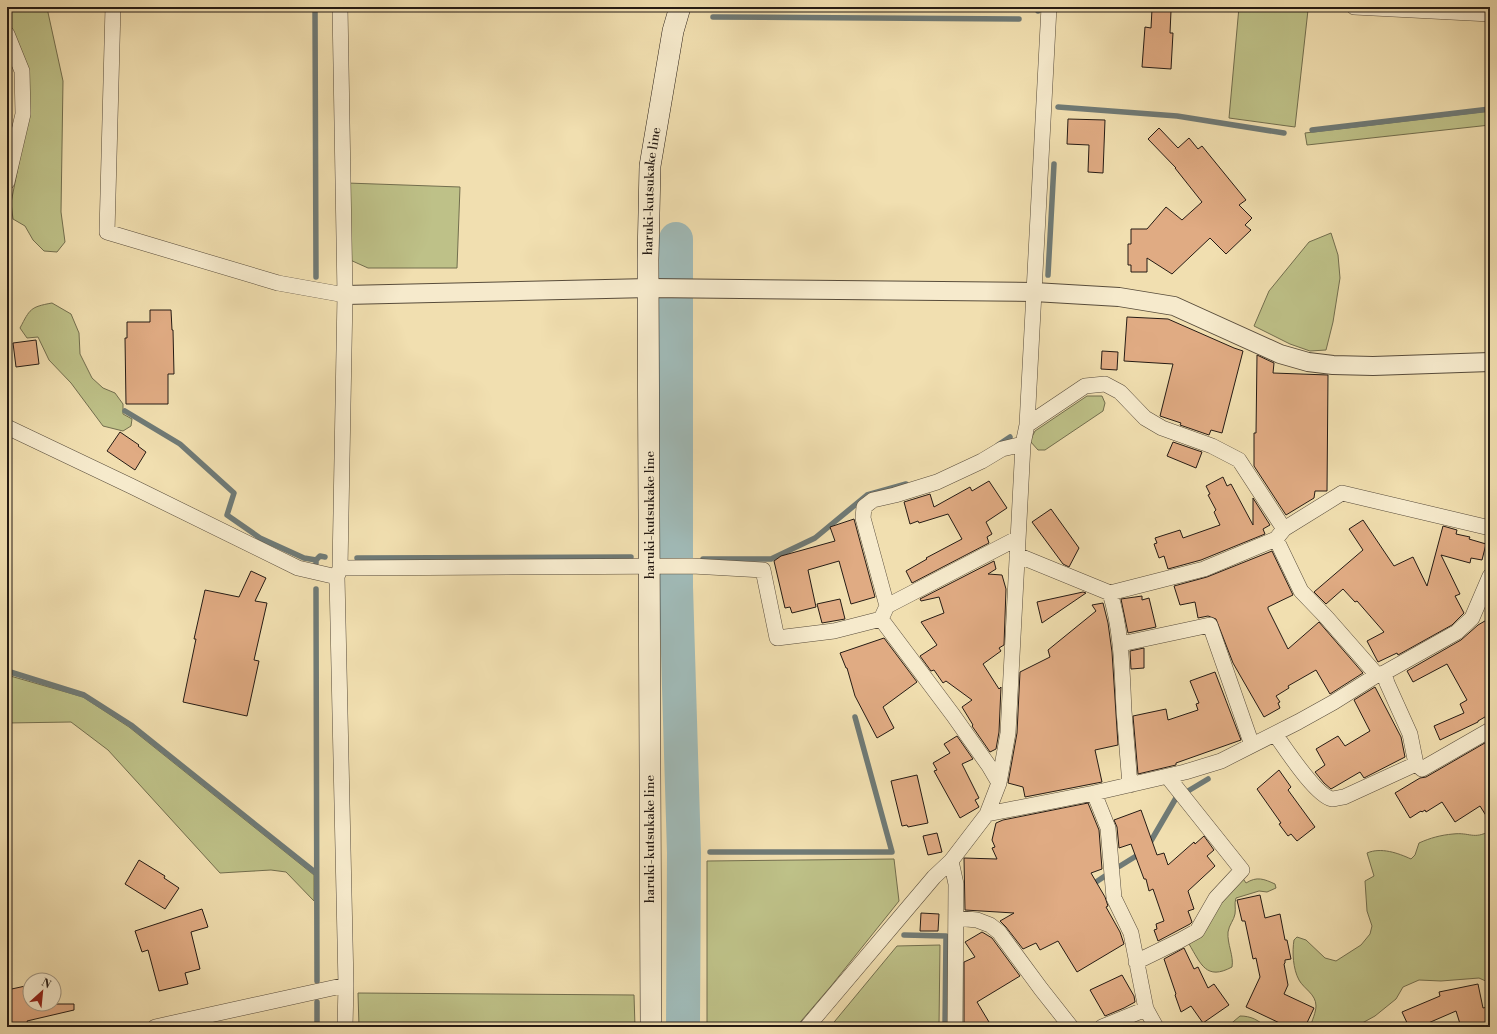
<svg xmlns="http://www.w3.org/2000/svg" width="1497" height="1034" viewBox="0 0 1497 1034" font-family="'Libre Bodoni',serif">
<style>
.green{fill:#bec188;stroke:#726e4e}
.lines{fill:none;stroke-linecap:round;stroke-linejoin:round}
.stream{stroke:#6f7a76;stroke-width:5.5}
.river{stroke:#a0bab7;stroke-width:34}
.building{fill:#e0ab83;stroke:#251b14}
.minor-casing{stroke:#584c3b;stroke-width:16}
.tertiary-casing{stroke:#584c3b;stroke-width:20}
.secondary-casing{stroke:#251b14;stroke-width:22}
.minor{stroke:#f6eacc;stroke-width:15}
.tertiary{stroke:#f6eacc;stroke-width:18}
.secondary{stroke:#f6eacc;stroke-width:21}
.labels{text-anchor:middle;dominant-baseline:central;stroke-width:3;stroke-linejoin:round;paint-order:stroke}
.street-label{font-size:13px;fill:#251b14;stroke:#f6eacc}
</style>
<rect width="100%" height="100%" fill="#f1dfb0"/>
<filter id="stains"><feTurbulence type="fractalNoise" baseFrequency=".005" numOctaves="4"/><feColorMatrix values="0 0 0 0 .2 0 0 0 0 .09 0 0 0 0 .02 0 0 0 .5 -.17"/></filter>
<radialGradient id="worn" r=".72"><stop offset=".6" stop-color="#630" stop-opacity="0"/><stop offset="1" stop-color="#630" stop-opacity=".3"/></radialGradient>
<path class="green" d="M 7,7 L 45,7 L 47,8 L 63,81 L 61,212 L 65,242 L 57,252 L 44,251 L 33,240 L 25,226 L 13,219 L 11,203 L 28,116 L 28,69 L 7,16 Z
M 1239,7 L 1308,10 L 1295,127 L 1229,118 Z
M 1490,111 L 1490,125 L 1307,145 L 1305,133 Z
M 347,183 L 460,187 L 457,268 L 368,268 L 348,259 Z
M 1331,233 L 1338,255 L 1340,278 L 1333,322 L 1326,350 L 1310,351 L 1290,344 L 1254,326 L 1269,291 L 1309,242 Z
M 52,303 L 71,314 L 79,333 L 80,354 L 92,378 L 103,388 L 115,393 L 123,404 L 123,414 L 132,419 L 131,426 L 123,431 L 103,426 L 71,383 L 49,360 L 38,337 L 27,338 L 20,328 C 30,309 30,307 52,303 Z
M 1087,396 L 1102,396 L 1105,403 L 1103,411 L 1045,450 L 1038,450 L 1030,441 L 1035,431 Z
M 7,675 L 83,697 L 129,727 L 314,875 L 314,901 L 286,872 L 271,870 L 220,873 L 108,750 L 71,722 L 7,723 Z
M 1490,831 L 1490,983 L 1479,978 L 1441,981 L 1419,980 L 1403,987 L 1396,999 L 1375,1016 L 1355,1027 L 1310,1027 C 1312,1021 1316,1012 1316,1006 C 1316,994 1304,989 1299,980 C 1293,969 1292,952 1294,940 L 1297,937 L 1306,940 L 1325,958 L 1336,961 L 1361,945 L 1370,934 L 1372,926 L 1367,911 L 1365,881 L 1374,876 L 1367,853 C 1381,847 1398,853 1411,859 L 1415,855 L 1419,843 C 1430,838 1441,835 1453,834 C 1470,832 1473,840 1490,831 Z
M 894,859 L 899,901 L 831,986 L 796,1027 L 707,1027 L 707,861 Z
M 1242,877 L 1246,883 C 1257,876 1264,879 1275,884 L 1276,888 L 1267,892 L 1259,891 L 1236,898 C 1234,904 1236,908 1235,914 C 1234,920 1229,925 1228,932 C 1227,944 1234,956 1232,967 C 1206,981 1201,964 1189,944 L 1219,903 Z
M 940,945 L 939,1026 L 830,1027 L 897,946 Z
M 358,993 L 634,995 L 635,1027 L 359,1027 Z
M 1240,1016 C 1251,1016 1258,1020 1266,1027 L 1227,1027 Z"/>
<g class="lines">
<path class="stream" d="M 315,7 L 316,277
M 1038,11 L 1038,7
M 713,17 L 1019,19
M 1058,107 L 1177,116 L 1284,133
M 1312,130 L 1490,109
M 1048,275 L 1054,164
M 125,411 L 180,444 L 234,493 L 227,515 L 260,538 L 304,558 L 316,560
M 998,445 L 1010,437
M 664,556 L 689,556
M 357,558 L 631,557
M 703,559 L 771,559 L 815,538 L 867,495 L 906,484
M 316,563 L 316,560 L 320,556 L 325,557
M 316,589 L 317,981
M 7,671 L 84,695 L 131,725 L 316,873
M 1188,791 L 1208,779
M 1148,846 L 1176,798
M 710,852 L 892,852 L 855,717
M 1120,866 L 1141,853
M 1090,886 L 1105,876
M 904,935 L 946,936 L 945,1027
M 317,1002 L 317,1027"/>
<path class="river" d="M 676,239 L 676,587 L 684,853 L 683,1027"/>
</g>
<path class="building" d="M 1152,9 L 1171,11 L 1170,33 L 1173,33 L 1171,69 L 1142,67 L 1145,27 L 1151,28 Z
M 1068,119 L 1105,120 L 1103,173 L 1088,172 L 1089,145 L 1067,144 Z
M 1159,128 L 1178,148 L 1189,138 L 1198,149 L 1202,146 L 1246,200 L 1239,205 L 1252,218 L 1245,225 L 1251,230 L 1226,254 L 1210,238 L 1172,274 L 1147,258 L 1147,272 L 1131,272 L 1131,265 L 1128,265 L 1128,244 L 1131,244 L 1131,229 L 1147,229 L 1166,207 L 1182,220 L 1202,202 L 1175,168 L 1176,168 L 1148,139 Z
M 150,310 L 171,310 L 172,330 L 173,330 L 174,374 L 168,374 L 168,404 L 126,404 L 125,338 L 127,338 L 127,322 L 150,322 Z
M 1127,317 L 1168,319 L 1234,348 L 1243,351 L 1222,433 L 1211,430 L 1209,435 L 1180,425 L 1181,423 L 1160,416 L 1173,364 L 1124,361 Z
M 36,340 L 39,364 L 16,367 L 13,343 Z
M 1102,351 L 1118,352 L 1117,370 L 1101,369 Z
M 1257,355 L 1274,363 L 1273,373 L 1328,375 L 1327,491 L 1315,491 L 1314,498 L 1286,515 L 1254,466 L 1254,433 L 1256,433 Z
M 120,432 L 139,445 L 138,446 L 146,452 L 135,470 L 107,451 Z
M 1173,442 L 1202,452 L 1196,468 L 1167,456 Z
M 1223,477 L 1227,486 L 1231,484 L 1253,525 L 1253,498 L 1270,525 L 1263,529 L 1265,534 L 1201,560 L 1168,569 L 1164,556 L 1159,558 L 1154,544 L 1157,543 L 1155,538 L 1180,530 L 1183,538 L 1220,525 L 1214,512 L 1216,510 L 1208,495 L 1210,494 L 1206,486 Z
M 989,481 L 1007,508 L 986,522 L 992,534 L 987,537 L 989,543 L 912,583 L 906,571 L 927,559 L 926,558 L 962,539 L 948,514 L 919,523 L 918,521 L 910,524 L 904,502 L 930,494 L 934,507 L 970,487 L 972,491 Z
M 1051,509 L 1079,548 L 1069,567 L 1063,564 L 1032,522 Z
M 854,519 L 875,597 L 851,604 L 839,561 L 808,570 L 816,607 L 792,613 L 790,607 L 785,608 L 774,561 L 781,556 L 835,541 L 830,527 Z
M 1363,520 L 1394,566 L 1413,557 L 1427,586 L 1443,526 L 1457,530 L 1456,534 L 1470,537 L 1469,539 L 1486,544 L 1482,560 L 1471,558 L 1470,563 L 1441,555 L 1460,594 L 1455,596 L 1464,613 L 1452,625 L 1398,655 L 1397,653 L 1378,662 L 1367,641 L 1384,632 L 1357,601 L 1355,602 L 1343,589 L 1326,604 L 1314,592 L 1363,550 L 1349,529 Z
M 1272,551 L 1293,595 L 1268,607 L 1268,609 L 1288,649 L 1319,622 L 1363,673 L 1330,694 L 1316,670 L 1288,686 L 1289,688 L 1276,696 L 1280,702 L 1278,703 L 1280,708 L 1264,717 L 1233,663 L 1216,619 L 1208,616 L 1198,618 L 1195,602 L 1180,605 L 1174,586 L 1207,577 Z
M 994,561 L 996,569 L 988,574 L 1002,575 L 1006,589 L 1004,645 L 999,648 L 1001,651 L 983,664 L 999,689 L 1001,687 L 999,732 L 996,749 L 990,752 L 972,726 L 973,725 L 962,707 L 972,700 L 946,681 L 943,683 L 934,670 L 931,671 L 920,656 L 937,645 L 921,622 L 944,613 L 939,597 L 921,601 L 920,599 Z
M 251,571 L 266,578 L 255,601 L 267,603 L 254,660 L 259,661 L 247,716 L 183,702 L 196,639 L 194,639 L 205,590 L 239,597 Z
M 1083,592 L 1086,593 L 1042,623 L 1037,602 Z
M 1142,596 L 1142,600 L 1149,598 L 1156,627 L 1128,633 L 1121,599 Z
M 840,599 L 845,619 L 822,623 L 817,604 Z
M 1103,603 L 1108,623 L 1112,652 L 1118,745 L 1095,750 L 1102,782 L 1025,797 L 1023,787 L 1008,783 L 1017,733 L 1020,672 L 1050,657 L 1048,650 L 1096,611 L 1092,605 Z
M 1490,618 L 1490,714 L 1478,721 L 1478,722 L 1440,740 L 1434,726 L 1464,713 L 1460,704 L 1467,700 L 1447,664 L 1413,682 L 1407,671 L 1461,640 L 1478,625 Z
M 884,638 L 917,682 L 883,707 L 894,728 L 877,738 L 855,696 L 847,668 L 846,668 L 840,653 Z
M 1144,648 L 1144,668 L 1131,669 L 1130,651 Z
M 1215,672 L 1241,740 L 1176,763 L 1176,765 L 1138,774 L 1133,716 L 1166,709 L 1168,720 L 1198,710 L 1196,704 L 1199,703 L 1190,681 Z
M 1375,687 L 1401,737 L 1405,757 L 1364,778 L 1360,772 L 1331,789 L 1324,783 L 1315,772 L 1325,765 L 1316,749 L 1338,736 L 1345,746 L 1370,731 L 1354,700 Z
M 957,736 L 973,759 L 962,764 L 979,798 L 975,800 L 979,807 L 960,818 L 934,771 L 937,770 L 933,763 L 950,753 L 944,744 Z
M 1490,740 L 1490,822 L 1480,806 L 1455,822 L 1442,802 L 1426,812 L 1425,810 L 1422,812 L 1421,811 L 1410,818 L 1395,793 L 1420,778 L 1426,777 Z
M 1279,770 L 1291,787 L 1288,790 L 1315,827 L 1297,841 L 1291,834 L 1288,836 L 1279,824 L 1281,823 L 1257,789 Z
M 917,775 L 928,823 L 908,827 L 907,825 L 902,826 L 891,781 Z
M 1088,803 L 1099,830 L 1102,869 L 1091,873 L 1105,897 L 1108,906 L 1106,907 L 1120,932 L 1124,944 L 1077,972 L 1058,941 L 1040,950 L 1036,943 L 1023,949 L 1006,927 L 1000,921 L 1014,913 L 965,910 L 964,858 L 997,859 L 992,848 L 995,847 L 992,840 L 996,823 L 1003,820 Z
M 1141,810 L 1157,855 L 1164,853 L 1168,865 L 1194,842 L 1195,844 L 1204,836 L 1214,850 L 1207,856 L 1215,866 L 1188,891 L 1194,909 L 1188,911 L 1192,922 L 1190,924 L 1158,941 L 1154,930 L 1157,929 L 1156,924 L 1164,921 L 1153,889 L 1149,891 L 1146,879 L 1144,879 L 1131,844 L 1119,848 L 1117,827 L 1114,820 Z
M 937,833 L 942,852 L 928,855 L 923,836 Z
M 139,860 L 165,876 L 164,878 L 179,888 L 165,909 L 125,884 Z
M 1260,895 L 1265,918 L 1280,914 L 1285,940 L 1287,940 L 1291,959 L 1285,960 L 1285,963 L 1284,964 L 1288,985 L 1284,994 L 1314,1008 L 1305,1027 L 1288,1027 L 1246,1007 L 1260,977 L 1256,958 L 1253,959 L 1245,921 L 1242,921 L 1237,900 Z
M 202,909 L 208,927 L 191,932 L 200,969 L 185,973 L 188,984 L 159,991 L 148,950 L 142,952 L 135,931 Z
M 921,913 L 939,914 L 938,931 L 920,931 Z
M 982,932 L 992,938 L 1020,976 L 977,1002 L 992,1027 L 964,1027 L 964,962 L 975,957 L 965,942 Z
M 1184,948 L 1194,969 L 1198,967 L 1208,988 L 1214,984 L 1229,1005 L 1203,1023 L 1191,1006 L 1181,1012 L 1175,995 L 1176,994 L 1164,959 Z
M 1122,975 L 1134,996 L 1135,1002 L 1124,1008 L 1105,1016 L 1090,990 Z
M 1478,984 L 1483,1008 L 1487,1007 L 1490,1016 L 1490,1027 L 1461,1027 L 1456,1011 L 1419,1027 L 1409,1027 L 1402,1012 L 1440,996 L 1439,992 Z
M 30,985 L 30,1004 L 74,1004 L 74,1010 L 27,1021 L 29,1027 L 7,1027 L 7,990 Z"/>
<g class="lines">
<g class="minor-casing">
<path id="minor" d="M 113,7 L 107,232 L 278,283 L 345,295
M 340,7 L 345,295 L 340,568 L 337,577 L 346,985 L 345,1027
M 1354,7 L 1490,14
M 7,34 L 22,71 L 23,114 L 7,182
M 1027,425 L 1085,386 L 1105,384 L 1120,392 L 1145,418 L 1162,428 L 1212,446 L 1239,460 L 1284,529
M 7,427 L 131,486 L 298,568 L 337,577
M 1276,539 L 1301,591 L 1327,618 L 1377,675
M 1017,555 L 1110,593 L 1204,569 L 1276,539 L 1284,529 L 1342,493 L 1490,528
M 340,568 L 692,566 L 763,570 L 777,638 L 834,631 L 881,619 L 887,606 L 1018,538
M 1110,593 C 1122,631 1122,671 1124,711 C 1126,736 1128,760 1130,785
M 887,606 L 863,518 L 864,507 L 873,500 L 895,495 L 937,482 L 982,461 L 1002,449 L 1023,444
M 881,619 L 953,715 L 989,766 L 999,783
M 1121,644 L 1210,625 L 1252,745
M 1275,734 C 1285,748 1316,796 1332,799 C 1335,799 1341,797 1344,797 L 1416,764 L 1410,734 L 1387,683 L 1384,673
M 1416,764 L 1422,769 L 1490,730
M 1094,793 L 1108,828 L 1114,898 L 1131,933 L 1146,1009 L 1156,1027
M 987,814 L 1094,793 L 1185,772 L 1221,761 L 1298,722 L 1334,702 L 1377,675 L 1384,673 L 1457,632 L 1472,618 L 1490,576
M 951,861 L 956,884 L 955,1027
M 956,918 L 977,920 L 990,925 L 999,932 L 1041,989 L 1071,1027
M 1136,962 L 1179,941 L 1197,931 L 1216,898 L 1242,870 L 1167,776
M 155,1027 L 346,985
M 807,1027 L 934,877 L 951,861 L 987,814 L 999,783 L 1008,733 L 1023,444 L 1027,425 L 1049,7
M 1102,1027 L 1146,1009"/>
</g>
<g class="tertiary-casing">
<path id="tertiary" d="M 345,295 L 649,288 L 1034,292 L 1119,297 L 1174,306 L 1280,354 L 1308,362 L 1333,365 L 1373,366 L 1490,362"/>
</g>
<g class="secondary-casing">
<g id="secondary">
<path id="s1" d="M 651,1027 L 648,260 L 650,166 L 673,31 L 680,7"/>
</g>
</g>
<use href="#minor" class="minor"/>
<use href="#tertiary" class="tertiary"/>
<use href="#secondary" class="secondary"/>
</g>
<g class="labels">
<g class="street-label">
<text stroke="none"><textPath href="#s1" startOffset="836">haruki-kutsukake line</textPath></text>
<text transform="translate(650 515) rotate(-90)">haruki-kutsukake line</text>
<text transform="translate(650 839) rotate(-90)">haruki-kutsukake line</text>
</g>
</g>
<rect width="1497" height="1034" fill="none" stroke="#f1dfb0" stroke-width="24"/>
<rect x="8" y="8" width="1481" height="1018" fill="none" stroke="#251b14" stroke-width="2"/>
<rect x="12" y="12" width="1473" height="1010" fill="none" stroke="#251b14"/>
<g transform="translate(42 992) rotate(27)"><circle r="19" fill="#f6eacc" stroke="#a29782"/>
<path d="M0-3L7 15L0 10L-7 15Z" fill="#8f2418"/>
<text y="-6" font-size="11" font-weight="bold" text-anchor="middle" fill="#251b14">N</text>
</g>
<rect width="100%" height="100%" filter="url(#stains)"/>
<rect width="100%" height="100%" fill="url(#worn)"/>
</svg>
